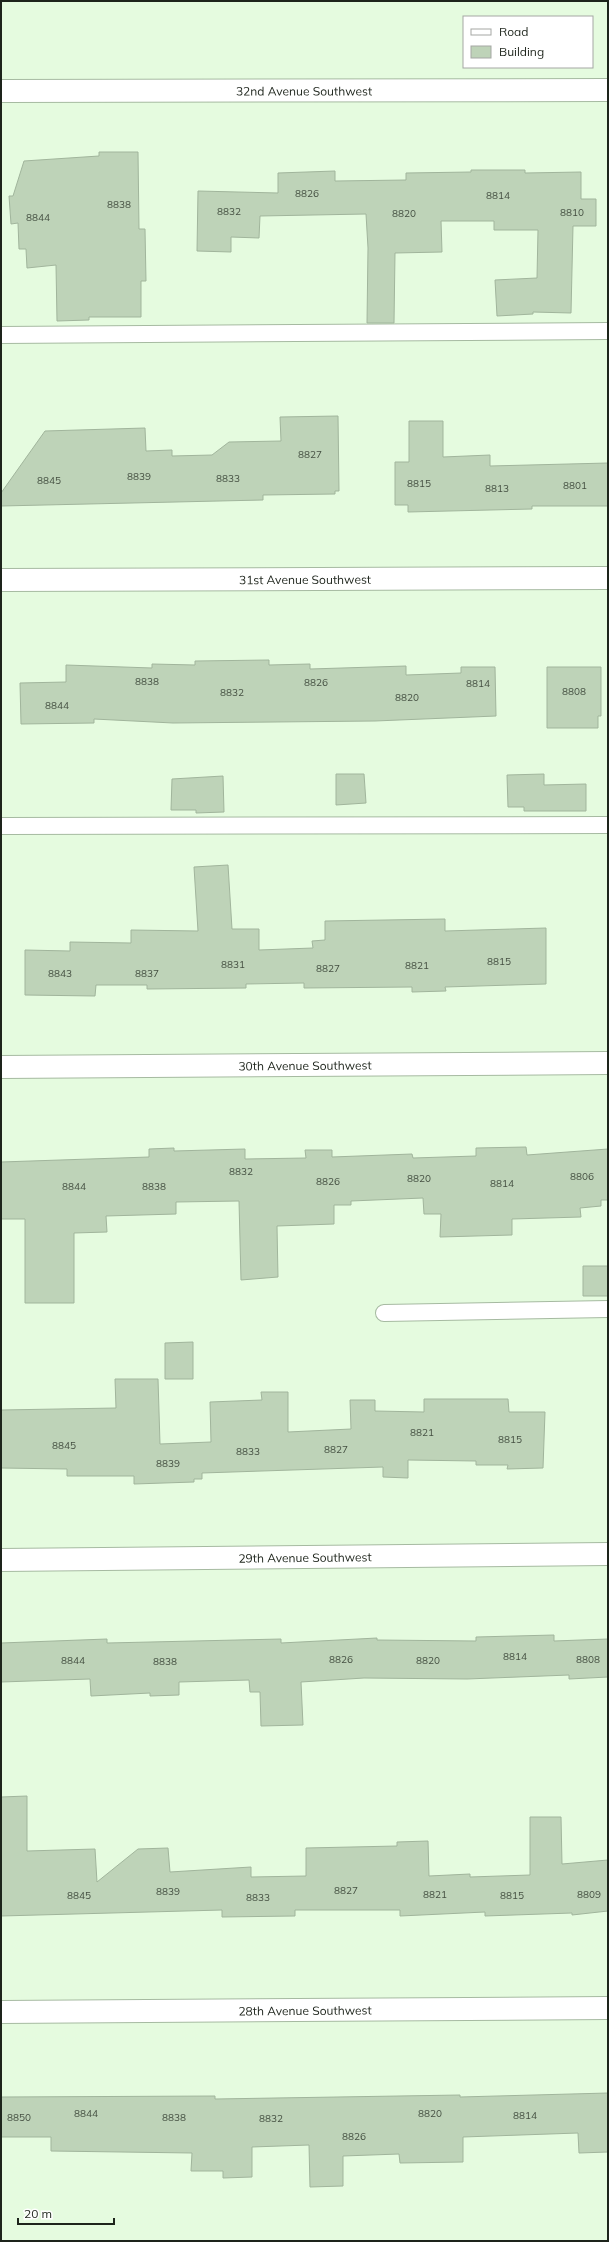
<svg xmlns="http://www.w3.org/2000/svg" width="609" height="2242" viewBox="0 0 609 2242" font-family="Mulish,sans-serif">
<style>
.building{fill:#bed3b8;stroke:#a1b59c}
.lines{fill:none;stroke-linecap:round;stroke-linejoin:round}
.lane-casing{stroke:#a6baa1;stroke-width:18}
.street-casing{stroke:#a6baa1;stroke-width:24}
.lane{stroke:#fff;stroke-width:16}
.street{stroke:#fff;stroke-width:22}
.labels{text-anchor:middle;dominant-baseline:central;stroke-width:4;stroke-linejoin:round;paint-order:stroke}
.number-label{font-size:10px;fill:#455042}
.street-label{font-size:12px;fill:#1d241b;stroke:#fff}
</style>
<rect width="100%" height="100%" fill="#e5fbdf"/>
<path class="building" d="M 99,152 L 138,152 L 139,229 L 145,229 L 146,281 L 141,281 L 141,317 L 89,317 L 89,320 L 57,321 L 56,265 L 27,268 L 26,249 L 19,249 L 18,223 L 11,224 L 9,196 L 13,196 L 24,161 L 99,156 Z
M 471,170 L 525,170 L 525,173 L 581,172 L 581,199 L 596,199 L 596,226 L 573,226 L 571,313 L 533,312 L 533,314 L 497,316 L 495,280 L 537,278 L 538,230 L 494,230 L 494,221 L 441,221 L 442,252 L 395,253 L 394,323 L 367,323 L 368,248 L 366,214 L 260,216 L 259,238 L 231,237 L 231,252 L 197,251 L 198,191 L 278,193 L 278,173 L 335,171 L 335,181 L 406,180 L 406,173 L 471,172 Z
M 338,416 L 339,491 L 335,491 L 335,494 L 263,495 L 263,500 L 1,506 L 1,493 L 45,431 L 145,428 L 146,451 L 172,450 L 172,456 L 212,455 L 229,442 L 281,441 L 280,417 Z
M 409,421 L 443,421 L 443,457 L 490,455 L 490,466 L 608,463 L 608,506 L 532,506 L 532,509 L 408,512 L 408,505 L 395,505 L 395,462 L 409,462 Z
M 269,660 L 269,665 L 310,664 L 310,669 L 406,666 L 406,675 L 461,673 L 461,667 L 495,667 L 496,716 L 375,721 L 173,723 L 94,719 L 94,723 L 21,724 L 20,683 L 66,682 L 66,665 L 152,668 L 152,664 L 195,665 L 195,661 Z
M 547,667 L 601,667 L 601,716 L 598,716 L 598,728 L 547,728 Z
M 336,774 L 364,774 L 366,803 L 336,805 Z
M 544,774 L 544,785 L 586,784 L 586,811 L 524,811 L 524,807 L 508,807 L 507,775 Z
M 223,776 L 224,812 L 196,813 L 196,810 L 171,810 L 172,779 Z
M 228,865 L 232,929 L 259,929 L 259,950 L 313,948 L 312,941 L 325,940 L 325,921 L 445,919 L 445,931 L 546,928 L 546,984 L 445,987 L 446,991 L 412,992 L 412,987 L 304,988 L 304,983 L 246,984 L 246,988 L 147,989 L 147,985 L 96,985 L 95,996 L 25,995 L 25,950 L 70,951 L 70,942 L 131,943 L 131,930 L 198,931 L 194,867 Z
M 526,1147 L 527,1155 L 608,1149 L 608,1200 L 601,1200 L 601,1206 L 580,1208 L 581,1217 L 512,1219 L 512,1235 L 440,1237 L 441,1214 L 424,1214 L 423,1198 L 351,1201 L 351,1205 L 334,1205 L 334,1224 L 277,1226 L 278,1277 L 241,1280 L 239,1201 L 176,1202 L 176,1214 L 106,1216 L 107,1232 L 74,1233 L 74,1303 L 25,1303 L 25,1219 L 1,1219 L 1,1162 L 149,1157 L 149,1149 L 174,1148 L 174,1151 L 245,1149 L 245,1159 L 306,1158 L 305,1150 L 332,1150 L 332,1157 L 412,1154 L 413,1158 L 476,1156 L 476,1148 Z
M 583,1266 L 608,1266 L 608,1296 L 583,1296 Z
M 193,1342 L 193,1379 L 165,1379 L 165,1343 Z
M 115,1379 L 158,1379 L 160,1444 L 211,1442 L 210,1402 L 262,1400 L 261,1392 L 288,1392 L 288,1432 L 351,1429 L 350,1400 L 375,1400 L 375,1411 L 424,1412 L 424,1399 L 508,1399 L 509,1412 L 545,1412 L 543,1468 L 507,1469 L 508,1465 L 476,1465 L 476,1461 L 408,1460 L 408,1478 L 383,1477 L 383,1467 L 202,1473 L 202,1479 L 194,1479 L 194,1482 L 134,1484 L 134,1476 L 67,1476 L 67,1469 L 1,1468 L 1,1410 L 116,1408 Z
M 554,1635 L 554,1641 L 608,1639 L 608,1677 L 569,1679 L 569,1675 L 467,1679 L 364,1678 L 301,1682 L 303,1725 L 261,1726 L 260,1692 L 250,1692 L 249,1680 L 179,1682 L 179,1695 L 150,1696 L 150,1693 L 91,1696 L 90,1679 L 1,1682 L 1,1643 L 107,1639 L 107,1643 L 281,1639 L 281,1643 L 377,1638 L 377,1640 L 476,1641 L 476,1637 Z
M 27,1796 L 27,1851 L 95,1849 L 97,1882 L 138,1849 L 168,1848 L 170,1872 L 251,1867 L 251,1877 L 306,1876 L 306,1848 L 397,1846 L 397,1842 L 428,1841 L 429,1876 L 470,1874 L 470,1877 L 530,1875 L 530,1817 L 561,1817 L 562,1864 L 608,1860 L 608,1911 L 572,1915 L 572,1913 L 485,1916 L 485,1912 L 400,1916 L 400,1910 L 295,1910 L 295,1916 L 222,1917 L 222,1910 L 1,1916 L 1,1797 Z
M 608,2093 L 608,2152 L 579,2153 L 578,2133 L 463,2137 L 463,2162 L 400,2163 L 399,2154 L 343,2156 L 343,2186 L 310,2187 L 309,2145 L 252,2147 L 252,2177 L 223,2178 L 223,2171 L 191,2171 L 192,2153 L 51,2151 L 51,2137 L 1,2137 L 1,2097 L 215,2096 L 215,2099 L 460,2095 L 460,2097 Z"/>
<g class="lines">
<g class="lane-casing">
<path id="lane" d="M 1,335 L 608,331
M 1,826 L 608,825
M 384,1313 L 608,1309"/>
</g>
<g class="street-casing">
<g id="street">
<path id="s1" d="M 1,91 L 608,90"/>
<path id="s2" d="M 1,580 L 608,578"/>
<path id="s3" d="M 1,1067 L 608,1063"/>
<path id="s4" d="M 1,1560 L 608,1554"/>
<path id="s5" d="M 1,2012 L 608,2008"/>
</g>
</g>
<use href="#lane" class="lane"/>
<use href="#street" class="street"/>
</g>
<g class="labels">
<g class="number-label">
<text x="307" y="193">8826</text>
<text x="498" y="195">8814</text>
<text x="119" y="204">8838</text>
<text x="229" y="211">8832</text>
<text x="572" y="212">8810</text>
<text x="404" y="213">8820</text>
<text x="38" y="217">8844</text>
<text x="310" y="454">8827</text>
<text x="139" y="476">8839</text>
<text x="228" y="478">8833</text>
<text x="49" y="480">8845</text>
<text x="419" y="483">8815</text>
<text x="575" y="485">8801</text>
<text x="497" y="488">8813</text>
<text x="147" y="681">8838</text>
<text x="316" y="682">8826</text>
<text x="478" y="683">8814</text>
<text x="574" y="691">8808</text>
<text x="232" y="692">8832</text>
<text x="407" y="697">8820</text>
<text x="57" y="705">8844</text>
<text x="499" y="961">8815</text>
<text x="233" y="964">8831</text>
<text x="417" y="965">8821</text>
<text x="328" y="968">8827</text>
<text x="60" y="973">8843</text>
<text x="147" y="973">8837</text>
<text x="241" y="1171">8832</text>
<text x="582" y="1176">8806</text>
<text x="419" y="1178">8820</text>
<text x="328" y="1181">8826</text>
<text x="502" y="1183">8814</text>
<text x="74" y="1186">8844</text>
<text x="154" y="1186">8838</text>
<text x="422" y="1432">8821</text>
<text x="510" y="1439">8815</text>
<text x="64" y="1445">8845</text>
<text x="336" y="1449">8827</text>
<text x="248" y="1451">8833</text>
<text x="168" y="1463">8839</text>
<text x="515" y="1656">8814</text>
<text x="341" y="1659">8826</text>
<text x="588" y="1659">8808</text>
<text x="73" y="1660">8844</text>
<text x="428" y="1660">8820</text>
<text x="165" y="1661">8838</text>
<text x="346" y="1890">8827</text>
<text x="168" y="1891">8839</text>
<text x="435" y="1894">8821</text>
<text x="589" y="1894">8809</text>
<text x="79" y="1895">8845</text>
<text x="512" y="1895">8815</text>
<text x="258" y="1897">8833</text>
<text x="86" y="2113">8844</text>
<text x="430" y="2113">8820</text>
<text x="525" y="2115">8814</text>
<text x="19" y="2117">8850</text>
<text x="174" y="2117">8838</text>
<text x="271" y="2118">8832</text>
<text x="354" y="2136">8826</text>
</g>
<g class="street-label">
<text stroke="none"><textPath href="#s1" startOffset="303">32nd Avenue Southwest</textPath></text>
<text stroke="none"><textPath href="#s2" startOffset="304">31st Avenue Southwest</textPath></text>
<text stroke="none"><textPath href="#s3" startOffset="304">30th Avenue Southwest</textPath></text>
<text stroke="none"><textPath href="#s4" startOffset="304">29th Avenue Southwest</textPath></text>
<text stroke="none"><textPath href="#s5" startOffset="304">28th Avenue Southwest</textPath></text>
</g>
</g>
<rect width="609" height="2242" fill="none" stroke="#1d241b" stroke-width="4"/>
<rect x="463" y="16" width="130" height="52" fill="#ffffff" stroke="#a5a7a4"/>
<rect x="471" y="29" width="20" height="6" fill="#ffffff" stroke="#a5a7a4"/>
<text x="499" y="36" font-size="12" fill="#1d241b">Road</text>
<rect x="471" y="46" width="20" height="12" fill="#bed3b8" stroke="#a5a7a4"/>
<text x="499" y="56" font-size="12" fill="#1d241b">Building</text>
<path d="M18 2218v6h96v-6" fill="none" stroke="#1d241b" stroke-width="2"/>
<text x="24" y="2218" font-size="12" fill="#1d241b" stroke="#ffffff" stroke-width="3" paint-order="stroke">20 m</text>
</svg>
